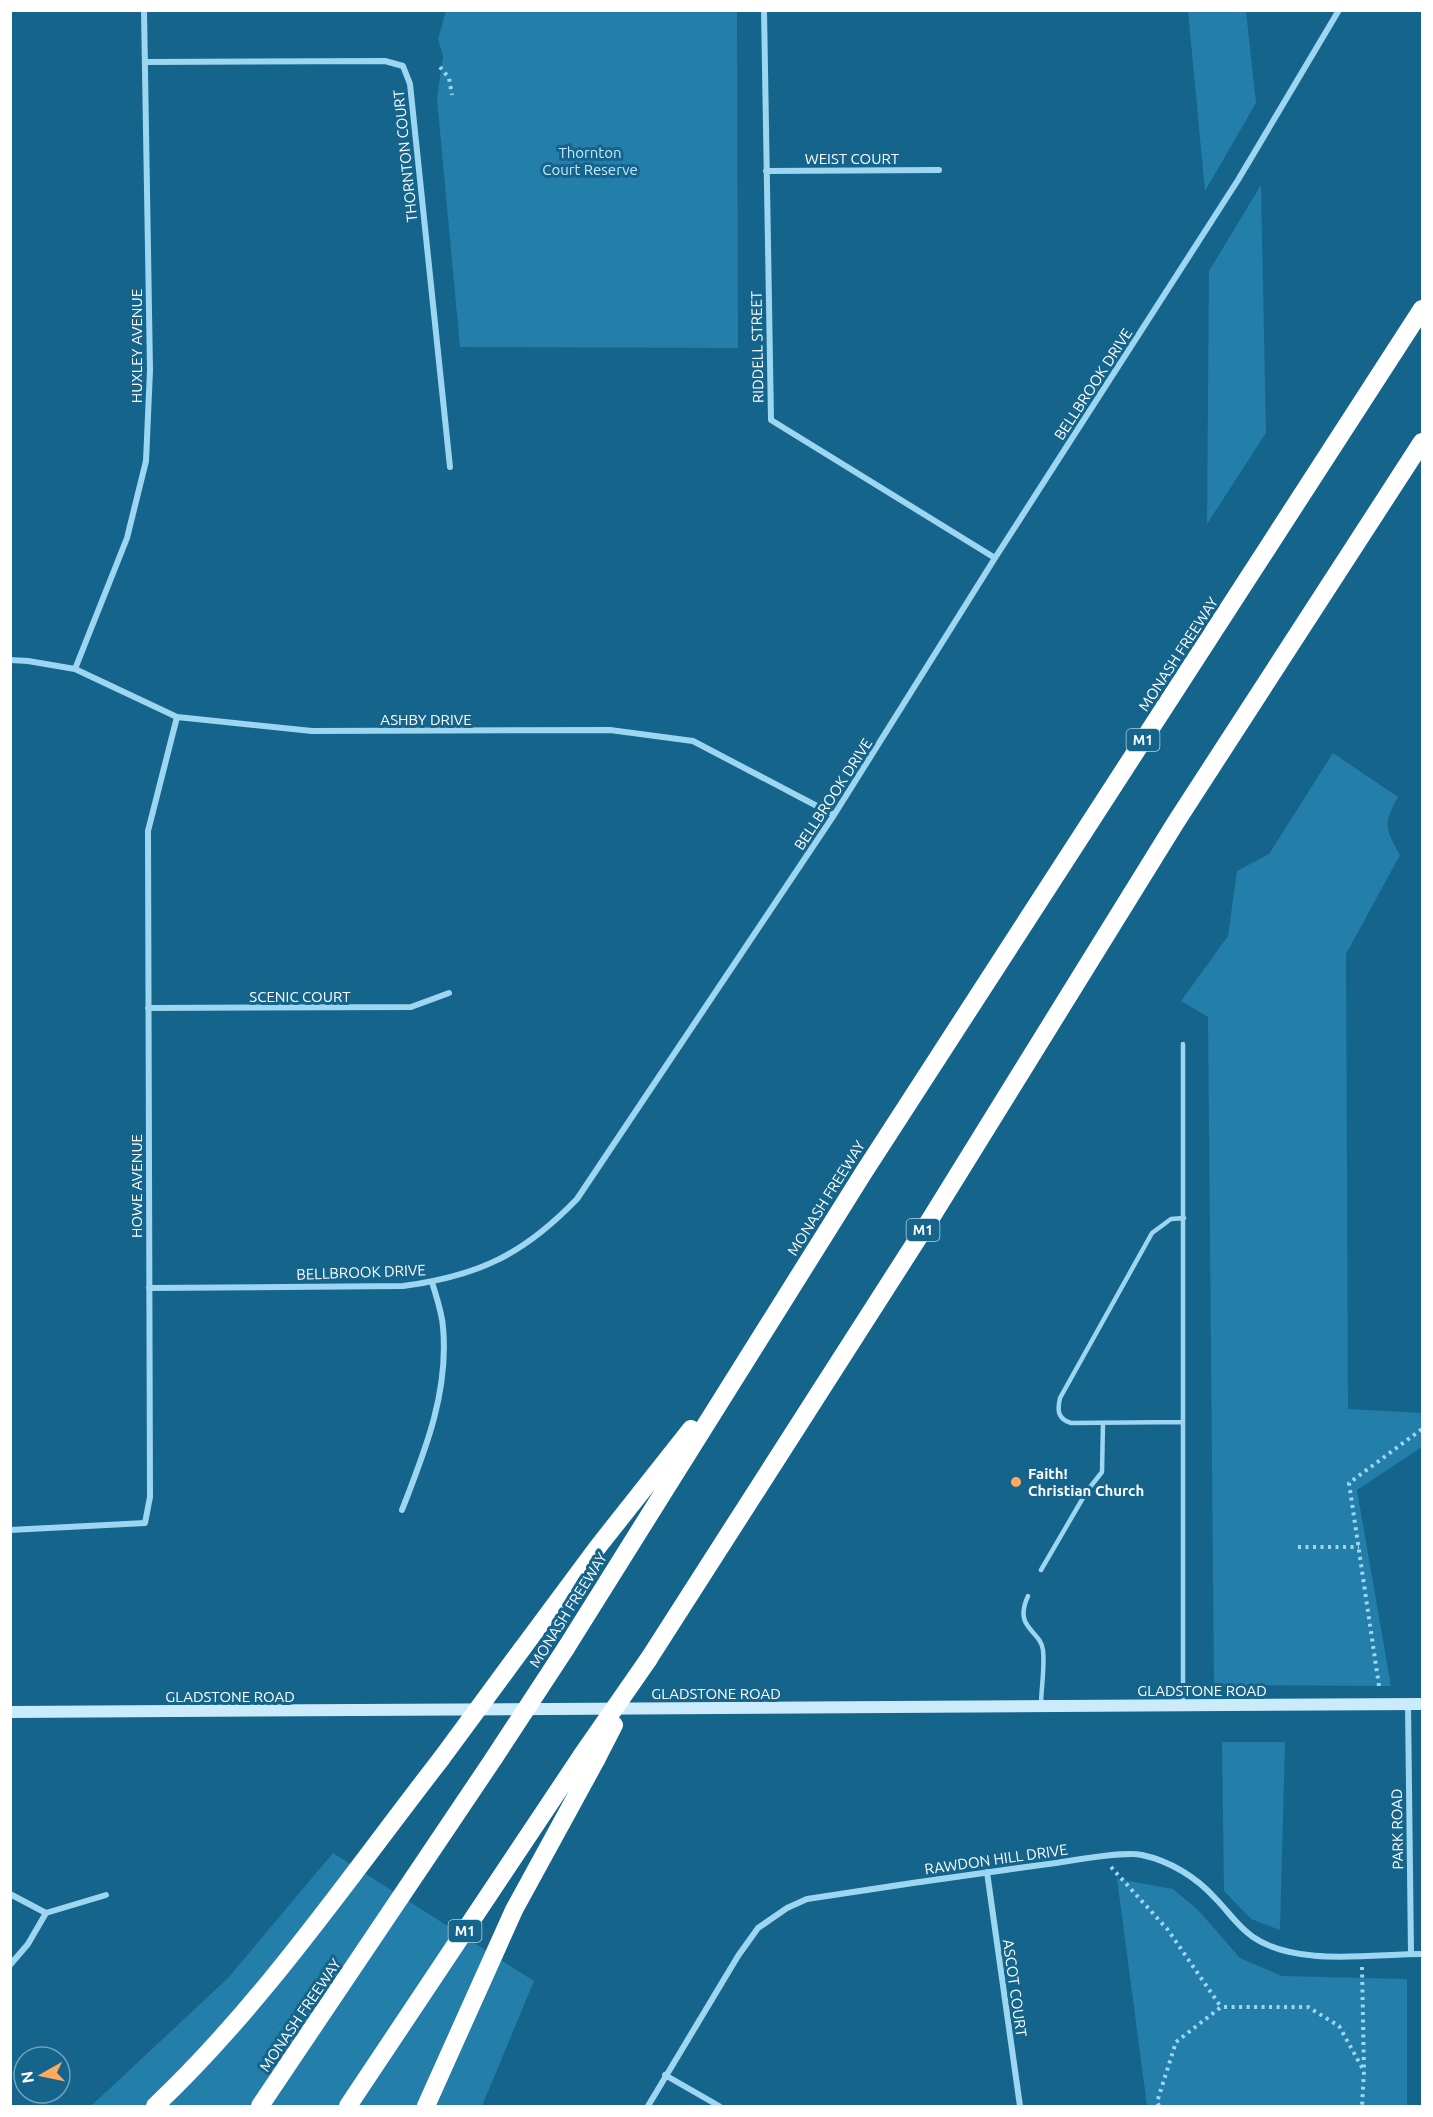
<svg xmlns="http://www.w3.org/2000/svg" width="1433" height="2117" viewBox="0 0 1433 2117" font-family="Ubuntu,sans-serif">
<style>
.green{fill:#237ea9}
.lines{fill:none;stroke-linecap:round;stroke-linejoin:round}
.path{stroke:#9dd6f0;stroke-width:4;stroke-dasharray:3 4.5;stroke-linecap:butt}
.lane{stroke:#9dd6f0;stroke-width:4.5}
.street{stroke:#9dd6f0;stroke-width:6}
.secondary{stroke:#cbebfb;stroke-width:12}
.highway{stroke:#fff;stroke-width:18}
.highway-bridge{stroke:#fff;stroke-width:18}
.poi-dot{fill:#ffaa5c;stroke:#14648c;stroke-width:2}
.labels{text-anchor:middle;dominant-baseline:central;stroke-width:6;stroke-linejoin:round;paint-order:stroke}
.shield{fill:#14648c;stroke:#b8d0dc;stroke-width:1.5}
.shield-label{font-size:14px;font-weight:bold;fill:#fff}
.park-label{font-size:15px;fill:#c3eafc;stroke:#14648c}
.street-label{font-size:15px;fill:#fff;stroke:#14648c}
.poi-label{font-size:15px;font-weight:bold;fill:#fff;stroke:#14648c;text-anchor:start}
</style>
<rect width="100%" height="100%" fill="#14648c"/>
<path class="green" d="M 446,11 L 737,11 L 738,348 L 460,347 L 437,99 L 443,56 L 438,39 Z
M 1188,11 L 1246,11 L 1256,103 L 1205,191 Z
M 1261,185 L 1266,433 L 1207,524 L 1209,271 Z
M 1333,753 L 1398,797 C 1383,824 1385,828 1400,855 L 1346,954 L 1348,1409 L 1422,1413 L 1422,1447 L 1357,1490 L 1391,1686 L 1214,1685 L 1208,1017 L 1181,1001 L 1228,936 L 1237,871 L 1269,854 Z
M 1222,1742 L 1285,1742 L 1280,1930 L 1251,1919 L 1224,1891 Z
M 333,1853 L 534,1981 L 482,2106 L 91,2106 L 228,1978 Z
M 1117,1879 L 1173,1889 L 1198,1910 L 1240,1958 L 1282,1976 L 1407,1979 L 1407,2106 L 1147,2106 Z"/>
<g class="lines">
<path class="path" d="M 440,67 L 449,78 L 452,95
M 1298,1547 L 1359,1547
M 1379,1686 L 1349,1483 L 1422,1429
M 1111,1867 L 1168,1930 L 1221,2007
M 1362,1967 L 1364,2070
M 1159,2106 L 1157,2102 L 1176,2042 L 1221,2007 L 1308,2007 L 1339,2026 L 1364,2071 L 1362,2106"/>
<path class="lane" d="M 1183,1422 L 1071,1423 C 1058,1419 1057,1411 1060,1398 L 1152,1233 L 1171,1219 L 1184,1218
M 1041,1570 L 1087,1491 L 1102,1472 L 1103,1423
M 1028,1596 C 1013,1629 1040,1629 1043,1650 C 1045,1668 1041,1688 1041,1706
M 1183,1705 L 1183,1044"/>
<path class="street" d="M 764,10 L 771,420 L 995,558
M 145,62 L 385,61 L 403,66 L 410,84 L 450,467
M 766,171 L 939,170
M 10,660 L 28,661 L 75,669 L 177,717 L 312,731 L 610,730 L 693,741 L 834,815
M 75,669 L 127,538 L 146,461 L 150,370 L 144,10
M 148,1008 L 411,1007 L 449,993
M 149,1288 L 403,1286 C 479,1276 524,1254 577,1199 L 834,815 L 995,558 L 1238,180 L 1339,10
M 402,1510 C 425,1451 449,1392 443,1327 C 442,1312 436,1296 432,1282
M 10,1530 L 145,1523 L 150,1497 L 148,831 L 177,717
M 1408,1704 L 1411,1954
M 987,1872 L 1020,2106
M 10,1894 L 46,1913 L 106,1895
M 10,1965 L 28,1944 L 46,1913
M 665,2075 L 719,2106
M 648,2106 L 738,1956 L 758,1928 L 787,1908 L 807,1899 C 890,1886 973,1874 1056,1863 C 1076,1860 1124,1851 1142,1855 C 1170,1861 1196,1877 1215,1898 C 1228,1911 1237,1926 1253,1937 C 1296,1967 1372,1954 1422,1954"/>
<path class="secondary" d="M 10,1712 L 1422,1704"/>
<path class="highway" d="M 566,1648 L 864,1172 L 1422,309
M 522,1649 L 597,1548 L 691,1429
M 648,1660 L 931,1218 L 1176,822 L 1422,442
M 155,2106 C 263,2004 350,1876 441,1759
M 260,2106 L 494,1758
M 348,2106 L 582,1755
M 426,2106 L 514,1910 L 596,1760"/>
<path class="highway-bridge" d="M 582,1755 L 648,1660
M 494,1758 L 566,1648
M 441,1759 L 522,1649
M 596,1760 L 614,1725"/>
</g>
<circle class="poi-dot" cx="1016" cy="1482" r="6"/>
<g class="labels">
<g class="shield">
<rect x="1126.5" y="729" width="33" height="22" rx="4.5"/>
<rect x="906.5" y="1219" width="33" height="22" rx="4.5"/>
<rect x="448.5" y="1920" width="33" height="22" rx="4.5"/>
</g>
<g class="shield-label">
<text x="1143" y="740">M1</text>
<text x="923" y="1230">M1</text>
<text x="465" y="1931">M1</text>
</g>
<g class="park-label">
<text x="590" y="152">Thornton<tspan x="590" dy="17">Court Reserve</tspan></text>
</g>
<g class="street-label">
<text transform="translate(405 156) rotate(-96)">THORNTON COURT</text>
<text x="852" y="158">WEIST COURT</text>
<text transform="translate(136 346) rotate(-90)">HUXLEY AVENUE</text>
<text transform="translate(757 347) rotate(-91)">RIDDELL STREET</text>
<text transform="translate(1093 384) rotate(-57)">BELLBROOK DRIVE</text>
<text transform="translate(1178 654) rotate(-57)">MONASH FREEWAY</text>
<text x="426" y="719">ASHBY DRIVE</text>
<text transform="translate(833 794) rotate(-57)">BELLBROOK DRIVE</text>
<text x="300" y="996">SCENIC COURT</text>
<text transform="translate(136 1186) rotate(-90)">HOWE AVENUE</text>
<text transform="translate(826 1198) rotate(-58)">MONASH FREEWAY</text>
<text transform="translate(361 1272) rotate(-2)">BELLBROOK DRIVE</text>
<text transform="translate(568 1610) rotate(-58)">MONASH FREEWAY</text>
<text x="1202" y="1690">GLADSTONE ROAD</text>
<text x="716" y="1693">GLADSTONE ROAD</text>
<text x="230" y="1696">GLADSTONE ROAD</text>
<text transform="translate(1397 1829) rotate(-91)">PARK ROAD</text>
<text transform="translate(996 1859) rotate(-8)">RAWDON HILL DRIVE</text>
<text transform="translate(1015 1988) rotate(82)">ASCOT COURT</text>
<text transform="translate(300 2015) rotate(-56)">MONASH FREEWAY</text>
</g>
<g class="poi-label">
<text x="1028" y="1473">Faith!<tspan x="1028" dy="17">Christian Church</tspan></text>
</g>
</g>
<rect width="1433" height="2117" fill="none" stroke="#ffffff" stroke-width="24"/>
<g transform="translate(42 2075) rotate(261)"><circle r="28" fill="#14648c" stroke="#72a2ba" stroke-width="1.5"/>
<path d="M0-4.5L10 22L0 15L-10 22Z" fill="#ffaa5c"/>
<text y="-9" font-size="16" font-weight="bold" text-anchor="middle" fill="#ffffff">N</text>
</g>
</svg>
